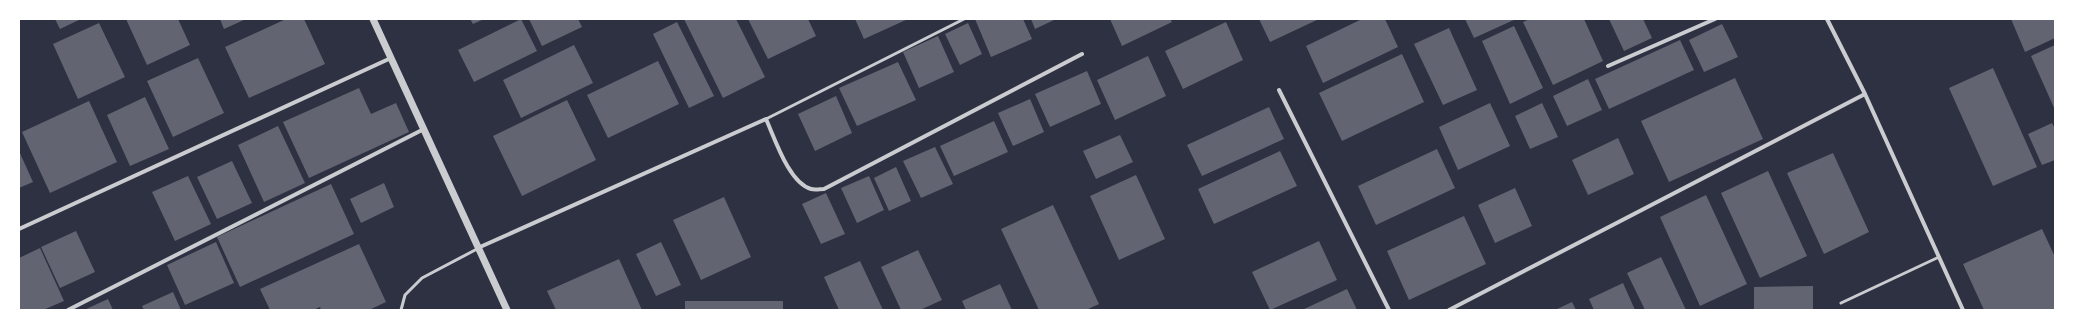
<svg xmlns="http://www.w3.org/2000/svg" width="2074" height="329" viewBox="0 0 2074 329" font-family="Commissioner,sans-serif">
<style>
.building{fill:#626471}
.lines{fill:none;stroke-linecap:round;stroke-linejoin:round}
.service{stroke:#caccd0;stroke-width:3}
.minor{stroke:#caccd0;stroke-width:4}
.tertiary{stroke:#caccd0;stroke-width:7}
</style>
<rect width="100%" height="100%" fill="#2d3142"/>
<path class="building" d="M 55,19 L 81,19 L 60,29 Z
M 126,19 L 178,19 L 190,45 L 147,65 Z
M 220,19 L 246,19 L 224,29 Z
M 286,19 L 304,19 L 325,64 L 249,98 L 225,47 Z
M 470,19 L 484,19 L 473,24 Z
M 521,19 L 537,51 L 474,82 L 458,50 Z
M 529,19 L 578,19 L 582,27 L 542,46 Z
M 684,19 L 736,19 L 765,77 L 723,98 Z
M 748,19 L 808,19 L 816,36 L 768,59 Z
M 855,19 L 908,19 L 864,39 Z
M 975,19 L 1023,19 L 1032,39 L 991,57 Z
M 1031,19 L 1056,19 L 1035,29 Z
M 1110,19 L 1170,19 L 1172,22 L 1122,46 Z
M 1259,19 L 1319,19 L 1270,42 Z
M 1362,19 L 1385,19 L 1398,47 L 1323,83 L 1306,46 Z
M 1465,19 L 1516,19 L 1474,38 Z
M 1530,19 L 1584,19 L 1603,61 L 1553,85 L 1523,22 Z
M 1609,19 L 1643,19 L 1652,38 L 1624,51 Z
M 2011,19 L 2055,19 L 2055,38 L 2025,52 Z
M 677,22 L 714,96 L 689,108 L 653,34 Z
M 1226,22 L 1243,60 L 1183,89 L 1165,51 Z
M 99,23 L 125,77 L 78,99 L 53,44 Z
M 968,23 L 982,54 L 960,65 L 945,34 Z
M 1722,24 L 1738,57 L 1704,72 L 1689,40 Z
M 1514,26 L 1543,88 L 1510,104 L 1482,41 Z
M 1449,28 L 1477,90 L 1443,105 L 1414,44 Z
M 938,36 L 954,72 L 919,88 L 903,52 Z
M 1680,40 L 1694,70 L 1609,109 L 1595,79 Z
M 574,45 L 593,83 L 521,118 L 503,80 Z
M 2055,45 L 2055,110 L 2031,56 Z
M 1402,54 L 1424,102 L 1342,141 L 1319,93 Z
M 1148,56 L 1166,96 L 1115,120 L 1097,80 Z
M 198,58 L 224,113 L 173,137 L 147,81 Z
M 658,61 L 679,104 L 608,138 L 587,95 Z
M 898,62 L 916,100 L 857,126 L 839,88 Z
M 1993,68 L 2037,167 L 1993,186 L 1949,88 Z
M 1087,71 L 1101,104 L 1050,127 L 1035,94 Z
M 1735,78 L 1763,139 L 1669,182 L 1641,121 Z
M 1588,79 L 1602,110 L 1567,126 L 1553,96 Z
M 359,88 L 371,114 L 396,103 L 409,132 L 309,178 L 283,122 Z
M 836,96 L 852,133 L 815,151 L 798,114 Z
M 145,97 L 169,149 L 130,166 L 107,115 Z
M 1030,99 L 1044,132 L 1013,146 L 998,113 Z
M 567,100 L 596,160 L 522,196 L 493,136 Z
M 89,101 L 117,162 L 50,193 L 22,132 Z
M 1490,103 L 1510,146 L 1458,170 L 1439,127 Z
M 1542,103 L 1558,137 L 1530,149 L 1515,116 Z
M 1269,107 L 1284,139 L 1202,176 L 1187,145 Z
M 994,121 L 1008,152 L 954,176 L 940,146 Z
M 2052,123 L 2055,129 L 2055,160 L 2042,165 L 2028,134 Z
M 278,126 L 305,183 L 264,202 L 238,145 Z
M 1120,135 L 1133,162 L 1096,179 L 1083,151 Z
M 1618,138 L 1634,174 L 1588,195 L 1572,160 Z
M 935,147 L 953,184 L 921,198 L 903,161 Z
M 1437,149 L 1455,188 L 1376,225 L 1358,186 Z
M 19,151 L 33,182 L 19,188 Z
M 1280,151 L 1297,186 L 1214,224 L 1198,189 Z
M 1833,153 L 1869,232 L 1824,254 L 1787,173 Z
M 232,161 L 252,203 L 217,219 L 197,177 Z
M 896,167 L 911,201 L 889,211 L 874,178 Z
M 1768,171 L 1807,256 L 1760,278 L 1721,193 Z
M 1136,175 L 1165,239 L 1119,260 L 1090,196 Z
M 188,176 L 211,224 L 175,241 L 152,192 Z
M 869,176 L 884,210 L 857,223 L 841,188 Z
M 384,183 L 394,207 L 361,223 L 350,199 Z
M 331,184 L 354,234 L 240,287 L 217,237 Z
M 1515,188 L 1532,226 L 1495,243 L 1478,205 Z
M 826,193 L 845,234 L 821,244 L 802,204 Z
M 1706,195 L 1747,284 L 1700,306 L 1660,217 Z
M 724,197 L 751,257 L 701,280 L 673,220 Z
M 1053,205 L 1099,304 L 1086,310 L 1039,310 L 1001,229 Z
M 1464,216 L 1486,264 L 1409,300 L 1387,251 Z
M 2042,229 L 2055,257 L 2055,310 L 1984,310 L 1963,264 Z
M 76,231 L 95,272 L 60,288 L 41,247 Z
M 1319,241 L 1337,280 L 1270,310 L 1252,272 Z
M 216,242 L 234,283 L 185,305 L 167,265 Z
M 661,242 L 681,285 L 656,296 L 636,254 Z
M 359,244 L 386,302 L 369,310 L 321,310 L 320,307 L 313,310 L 270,310 L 260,289 Z
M 40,248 L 64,301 L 43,310 L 19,310 L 19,258 Z
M 918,250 L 942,300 L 920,310 L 901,310 L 881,267 Z
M 1661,257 L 1686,310 L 1645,310 L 1627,273 Z
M 619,259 L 642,310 L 556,310 L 547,291 Z
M 860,261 L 883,310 L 839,310 L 824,277 Z
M 1623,283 L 1635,310 L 1594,310 L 1589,299 Z
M 1000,284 L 1012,310 L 966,310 L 962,301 Z
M 1813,286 L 1813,310 L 1754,310 L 1754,287 Z
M 1347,289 L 1357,310 L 1302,310 Z
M 173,292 L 181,310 L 144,310 L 142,306 Z
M 108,299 L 113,310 L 84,310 Z
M 685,301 L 783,301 L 783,310 L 685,310 Z
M 1572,302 L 1576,310 L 1555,310 Z"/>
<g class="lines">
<path class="service" d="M 766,119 L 964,19
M 1841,303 L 1939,257
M 401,310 L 405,295 L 422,278 L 477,249"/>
<path class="minor" d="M 1827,19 L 1865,94 L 1963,310
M 1608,66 L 1715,19
M 1279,90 L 1389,310
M 19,229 L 391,58
M 480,247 L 766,119 C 775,139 789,183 811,189 C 815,190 820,189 824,189 L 1082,54
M 68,310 L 424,129
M 1449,310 L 1865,94"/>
<path class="tertiary" d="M 373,19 L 507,310"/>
</g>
<rect width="2074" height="329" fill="none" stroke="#ffffff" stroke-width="40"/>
</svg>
